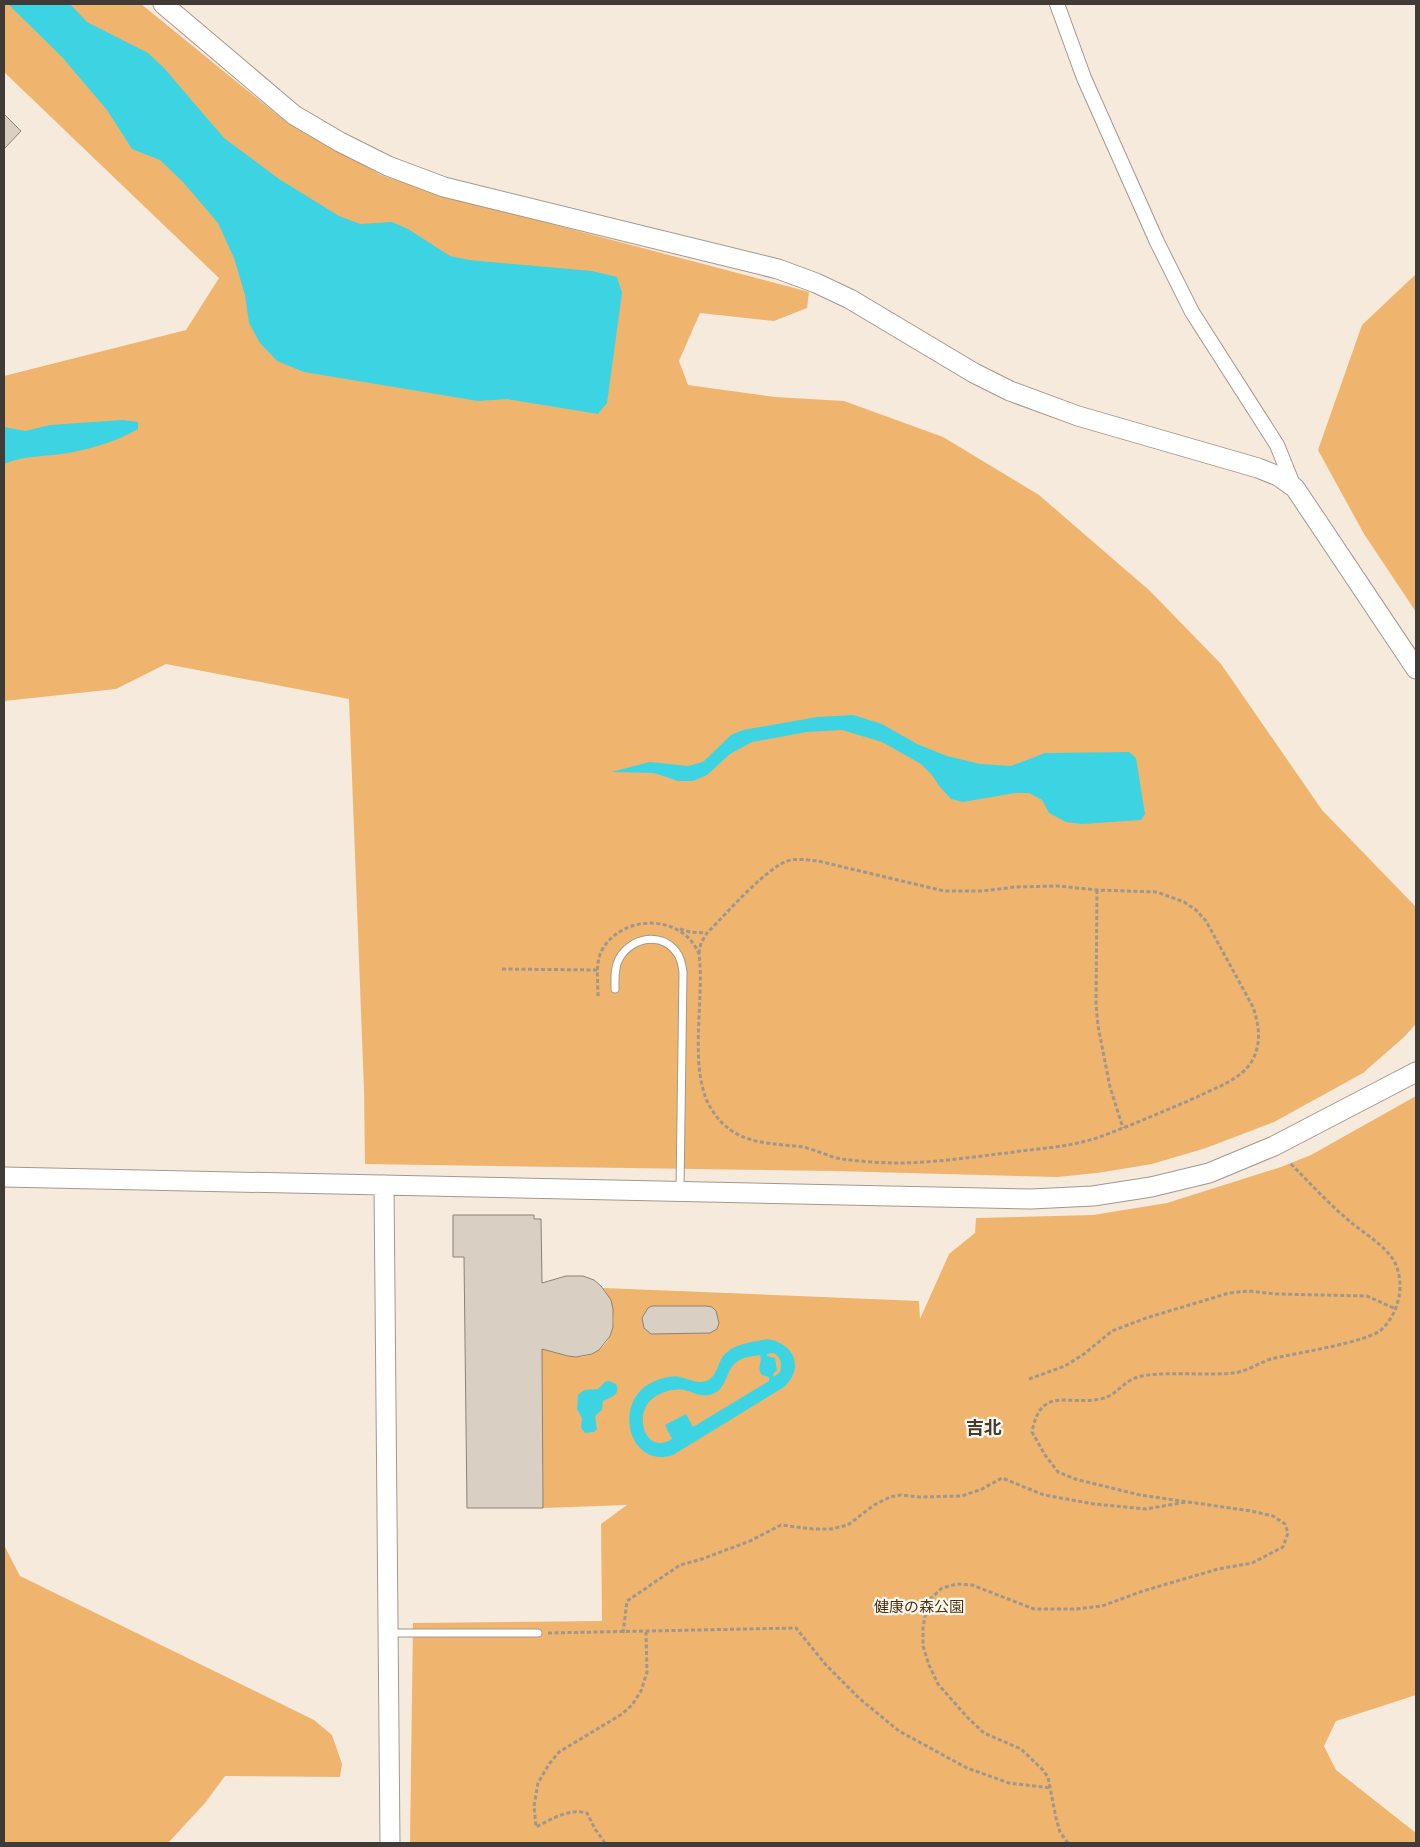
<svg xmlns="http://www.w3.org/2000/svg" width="1420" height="1847" viewBox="0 0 1420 1847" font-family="'Titillium Web','Noto Sans JP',sans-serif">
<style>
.green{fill:#efb56e}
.water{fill:#3cd3e3;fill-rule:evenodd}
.building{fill:#dacfc3;stroke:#8c8276}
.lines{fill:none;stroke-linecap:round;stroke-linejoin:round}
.lane-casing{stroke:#a3988c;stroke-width:9}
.street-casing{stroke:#a3988c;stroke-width:16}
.secondary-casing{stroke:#a3988c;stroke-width:21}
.path{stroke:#9f978d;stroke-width:3;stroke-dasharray:4 2.5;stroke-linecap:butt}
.lane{stroke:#fff;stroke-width:7}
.street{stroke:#fff;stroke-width:14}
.secondary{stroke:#fff;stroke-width:19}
.labels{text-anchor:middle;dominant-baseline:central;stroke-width:4.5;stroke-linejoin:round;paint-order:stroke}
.park-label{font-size:15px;fill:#4b310e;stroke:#fff8f0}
.quarter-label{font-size:18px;font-weight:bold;fill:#433a30;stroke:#fff8f0}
</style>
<rect width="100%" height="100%" fill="#f6eadd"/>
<path class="green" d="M 4,4 L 141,4 L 285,121 L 381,175 L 442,195 L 809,292 L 807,308 L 774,321 L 700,313 L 679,361 L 688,385 L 775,397 L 844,401 L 943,437 L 1039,495 L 1150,591 L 1221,664 L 1322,810 L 1416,907 L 1416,1024 L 1403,1038 L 1363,1073 L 1274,1122 L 1206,1148 L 1152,1164 L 1097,1173 L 1057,1177 L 835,1171 L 365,1164 L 364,1090 L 349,699 L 166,664 L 116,689 L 4,701 L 4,376 L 186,330 L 219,278 L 4,72 Z
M 1416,274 L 1416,612 L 1364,534 L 1318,450 L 1362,325 Z
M 1416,1096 L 1416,1695 L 1336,1721 L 1324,1746 L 1336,1770 L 1416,1833 L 1416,1843 L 410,1843 L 413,1623 L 602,1621 L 601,1524 L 627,1505 L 543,1508 L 542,1346 C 553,1350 563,1357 575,1357 C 613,1357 624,1316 603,1288 L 919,1301 L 920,1319 L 949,1254 L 975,1233 L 976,1218 L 1093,1215 L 1167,1203 L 1281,1167 L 1311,1155 Z
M 4,1545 L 20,1576 L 314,1720 L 332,1735 L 342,1764 L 340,1777 L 225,1776 L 205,1803 L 168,1843 L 4,1843 Z"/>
<path class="water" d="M 8,4 L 70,4 L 87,22 L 148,53 L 164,68 L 224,138 L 279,179 L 339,216 L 360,224 L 392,222 L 408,229 L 450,256 L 469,260 L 592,271 L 617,277 L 622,293 L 607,403 L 598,414 L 507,399 L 478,401 L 304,372 L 277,361 L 260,343 L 249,323 L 245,295 L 234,258 L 218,223 L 183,182 L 160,160 L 132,149 L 107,110 L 62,57 Z
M 123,420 L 138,422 L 138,429 C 118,441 91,449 68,453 C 45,457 26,455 4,464 L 4,427 L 25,431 L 50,425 Z
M 853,715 L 882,724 L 917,744 L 947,756 L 980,764 L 1011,766 L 1045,753 L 1129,752 L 1136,758 L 1145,814 L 1141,820 L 1082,824 L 1066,822 L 1049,813 L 1042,800 L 1029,793 L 1015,793 L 963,802 L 951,799 L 940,787 L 932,775 L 921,764 L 882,742 L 842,730 L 807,732 L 752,742 L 730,754 L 707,775 L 693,781 L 678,781 L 654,773 L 611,772 L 650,762 L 688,766 L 703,762 L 731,735 L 743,730 L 817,717 Z
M 768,1339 C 794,1344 805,1367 784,1387 L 673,1455 C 633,1468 616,1415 641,1390 C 651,1381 667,1375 680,1377 C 689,1379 697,1384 706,1381 C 718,1377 717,1362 725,1354 C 736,1343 754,1342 768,1339 ZM 773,1353 C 781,1356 782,1364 780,1372 L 774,1377 L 773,1374 L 777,1370 L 775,1358 L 767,1356 L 767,1354 ZM 760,1355 C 763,1362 756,1368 762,1375 L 769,1377 L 769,1381 L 693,1427 L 686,1414 L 665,1425 L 672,1439 C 648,1455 634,1420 649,1402 C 657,1393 672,1388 684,1390 C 693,1392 699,1397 710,1395 C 729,1389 724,1370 738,1361 C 744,1357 753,1356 760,1355 Z
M 609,1381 L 616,1384 C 621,1395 611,1397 603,1401 L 602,1410 L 595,1416 L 597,1429 L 594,1432 L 585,1433 L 581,1428 L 582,1418 L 577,1409 L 578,1395 L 584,1390 L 598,1389 L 605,1382 Z"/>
<path class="building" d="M 4,114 L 21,131 L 4,149 Z
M 453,1215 L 534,1215 L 534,1219 L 541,1219 L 542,1283 L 566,1276 L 583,1276 L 594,1280 L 601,1286 L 611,1300 L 613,1309 L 613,1327 L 610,1336 L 599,1350 L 592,1354 L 576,1357 L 568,1356 L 542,1349 L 543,1508 L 467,1508 L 464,1257 L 453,1257 Z
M 652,1306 L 706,1306 L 712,1307 L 716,1311 L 719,1323 L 717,1329 L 710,1333 L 651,1334 L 644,1328 L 642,1318 L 648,1308 Z"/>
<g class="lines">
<g class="lane-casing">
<path id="lane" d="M 615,989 C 615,979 614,968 619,959 C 631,937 662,931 677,953 C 681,958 682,965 683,972 L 680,1191
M 389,1633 L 538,1633"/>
</g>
<g class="street-casing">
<path id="street" d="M 1057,4 L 1084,78 L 1157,242 L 1192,312 L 1277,445 L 1294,487"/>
</g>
<g class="secondary-casing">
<path id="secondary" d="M 163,4 L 294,115 L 340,142 L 388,166 L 444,187 L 778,269 L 816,283 L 850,299 L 974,373 L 1010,391 L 1078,416 L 1258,468 L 1278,476 L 1295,488 L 1416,669
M 4,1177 L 1031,1199 L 1093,1196 L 1151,1187 L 1209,1173 L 1274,1146 L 1416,1072
M 384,1185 L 390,1843"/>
</g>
<path class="path" d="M 1097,890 L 1096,1005 L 1098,1026 L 1110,1087 L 1123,1128
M 680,929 L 690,932 L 707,933
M 502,969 L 598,970
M 598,996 C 598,982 595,963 602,950 C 623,913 683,914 699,954 C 705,1000 687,1072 712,1110 C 732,1142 762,1143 795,1146 C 811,1147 826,1156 841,1159 C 859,1161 879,1163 897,1163 C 934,1163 971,1157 1007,1153 C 1032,1149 1058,1148 1082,1142 C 1096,1139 1110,1133 1123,1128 C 1148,1118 1172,1108 1197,1097 C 1215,1088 1242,1079 1252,1061 C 1262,1043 1259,1025 1253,1007 L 1206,921 L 1196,910 L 1184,902 L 1157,892 L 1097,890 L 1058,886 L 1015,887 L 983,891 L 944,891 L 818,861 C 808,860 797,858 787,861 C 764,870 726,914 707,933 L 701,943 L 699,954
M 1029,1379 L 1065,1366 L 1084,1354 L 1112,1331 L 1146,1318 L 1229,1293 L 1249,1291 L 1276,1294 L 1367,1296 L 1396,1309
M 548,1633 L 796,1628 L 826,1665 L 860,1699 L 899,1731 L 967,1768 L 1009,1783 L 1051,1788
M 623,1633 L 627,1601 L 680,1565 L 702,1559 L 750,1541 L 781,1525 L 813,1529 L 831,1529 L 848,1525 L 874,1505 L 890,1497 L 901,1495 L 920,1497 L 962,1496 L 982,1489 L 1002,1478 L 1044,1495 L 1094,1504 L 1146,1509 L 1186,1502
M 605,1843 L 595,1829 L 587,1813 C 569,1808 552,1819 536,1827 L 534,1806 L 538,1783 L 549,1764 L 559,1752 L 622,1714 L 632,1705 L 641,1691 L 647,1672 L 646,1632
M 1068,1843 L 1060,1832 L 1056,1818 L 1048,1777 L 1042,1769 L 1021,1749 L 984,1733 L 967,1717 L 938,1684 L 929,1665 L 923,1646 L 923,1627 L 928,1601 L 942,1588 L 957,1584 L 972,1585 L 1034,1609 L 1076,1609 L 1102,1606 L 1143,1591 L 1218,1569 L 1252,1563 L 1283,1547 L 1288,1533 L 1285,1524 L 1273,1516 L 1251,1511 L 1140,1495 L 1075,1479 L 1058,1472 L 1045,1455 L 1032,1432 C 1041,1385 1067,1406 1100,1399 C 1118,1396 1122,1380 1142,1376 C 1172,1371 1203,1376 1233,1373 C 1247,1372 1261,1361 1275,1358 C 1297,1353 1367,1342 1381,1330 C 1391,1321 1396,1310 1399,1297 C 1401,1286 1400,1271 1394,1261 C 1383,1243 1361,1232 1346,1218 C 1326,1201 1308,1181 1289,1162"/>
<use href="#lane" class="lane"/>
<use href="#street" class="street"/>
<use href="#secondary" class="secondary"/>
</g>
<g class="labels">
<g class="park-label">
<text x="919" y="1606">健康の森公園</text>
</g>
<g class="quarter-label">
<text x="984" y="1427">吉北</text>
</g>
</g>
<rect width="1420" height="1847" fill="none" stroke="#403b36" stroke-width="10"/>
</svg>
